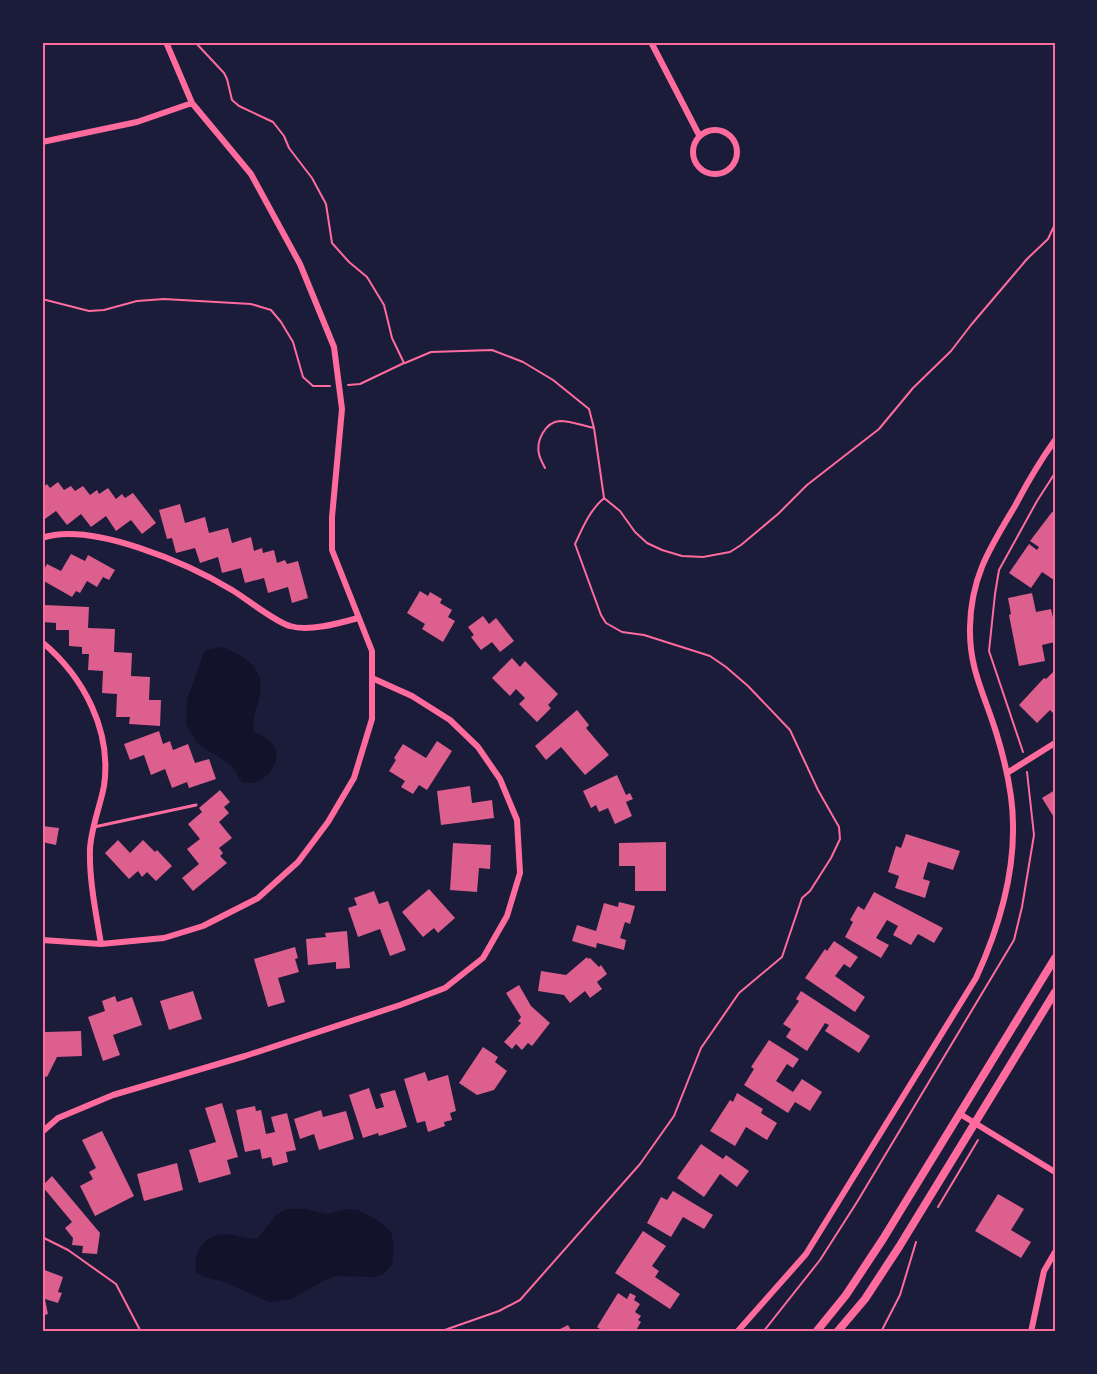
<svg xmlns="http://www.w3.org/2000/svg" width="1097" height="1374" viewBox="0 0 1097 1374" font-family="'Varela Round',sans-serif">
<style>
.water{fill:#12122b}
.building{fill:#dd5f8e}
.lines{fill:none;stroke-linecap:round;stroke-linejoin:round}
.path{stroke:#ff6b9d;stroke-width:2}
.service{stroke:#ff6b9d;stroke-width:3}
.minor{stroke:#ff6b9d;stroke-width:6}
.secondary{stroke:#ff6b9d;stroke-width:8}
.neatline{fill:none;stroke:#ff6b9d;stroke-width:2}
</style>
<rect width="100%" height="100%" fill="#1b1b3a"/>
<path class="water" d="M 222,647 C 246,656 267,669 259,699 C 255,715 252,715 254,732 C 262,736 273,740 276,750 C 280,764 265,781 252,783 C 249,783 246,782 242,782 L 231,765 L 198,744 L 186,724 L 187,699 L 205,650 Z
M 286,1209 L 305,1209 L 327,1214 L 348,1209 L 358,1210 L 379,1221 L 391,1232 L 394,1248 L 392,1264 L 384,1274 L 374,1277 L 337,1276 L 327,1279 L 291,1299 L 269,1302 L 225,1282 L 204,1277 L 196,1272 C 192,1248 209,1230 234,1235 C 243,1237 248,1240 258,1238 L 275,1216 Z"/>
<path class="building" d="M 58,482 L 64,490 L 71,486 L 75,491 L 83,486 L 90,495 L 97,490 L 99,494 L 108,488 L 116,499 L 122,494 L 125,498 L 133,493 L 156,523 L 142,534 L 131,520 L 116,531 L 106,516 L 91,527 L 81,514 L 67,525 L 56,511 L 42,521 L 42,488 L 47,484 L 50,488 Z
M 180,504 L 185,523 L 205,517 L 209,533 L 228,528 L 232,543 L 251,537 L 254,551 L 262,548 L 263,553 L 274,550 L 277,563 L 285,560 L 287,564 L 298,561 L 308,598 L 292,603 L 288,587 L 268,593 L 264,578 L 245,583 L 241,568 L 222,573 L 218,557 L 200,563 L 195,548 L 176,553 L 172,538 L 167,539 L 159,510 Z
M 1052,512 L 1055,514 L 1055,578 L 1054,580 L 1042,572 L 1031,588 L 1009,573 L 1029,544 L 1037,550 L 1039,547 L 1030,541 Z
M 71,554 L 85,561 L 88,555 L 115,570 L 109,580 L 103,577 L 97,587 L 87,581 L 80,593 L 76,591 L 72,597 L 42,580 L 42,573 L 47,564 L 61,571 Z
M 420,591 L 428,596 L 430,592 L 442,599 L 440,603 L 452,610 L 448,617 L 455,621 L 443,642 L 422,629 L 425,624 L 407,613 Z
M 1032,593 L 1036,612 L 1051,609 L 1055,626 L 1055,642 L 1042,645 L 1045,661 L 1019,666 L 1009,615 L 1011,614 L 1008,598 Z
M 44,605 L 89,607 L 88,628 L 115,629 L 114,652 L 132,653 L 131,676 L 150,677 L 149,700 L 161,700 L 160,726 L 129,724 L 130,717 L 116,717 L 117,694 L 102,693 L 103,671 L 88,670 L 89,654 L 82,654 L 82,647 L 69,646 L 69,630 L 56,630 L 56,623 L 43,622 Z
M 483,616 L 489,624 L 496,618 L 514,641 L 500,652 L 492,642 L 481,650 L 471,637 L 474,635 L 468,627 Z
M 512,658 L 520,667 L 525,661 L 558,694 L 548,705 L 551,708 L 537,722 L 519,704 L 525,698 L 516,689 L 510,696 L 492,678 Z
M 1055,670 L 1055,715 L 1050,710 L 1037,723 L 1019,705 L 1044,678 L 1046,679 Z
M 577,710 L 589,725 L 586,728 L 609,755 L 585,775 L 561,747 L 546,760 L 535,746 Z
M 159,731 L 163,744 L 170,741 L 173,750 L 188,744 L 195,763 L 209,759 L 216,779 L 189,788 L 187,782 L 172,788 L 165,769 L 151,775 L 144,755 L 130,760 L 124,744 Z
M 437,741 L 452,751 L 427,790 L 419,785 L 413,794 L 401,787 L 405,781 L 389,771 L 396,760 L 394,758 L 403,744 L 426,758 Z
M 617,775 L 626,795 L 630,793 L 633,799 L 626,802 L 632,816 L 615,824 L 608,808 L 599,812 L 596,805 L 591,808 L 583,791 Z
M 470,786 L 472,803 L 492,800 L 494,818 L 441,825 L 437,791 Z
M 220,790 L 230,802 L 224,807 L 229,813 L 219,822 L 232,838 L 219,848 L 223,853 L 220,856 L 227,863 L 193,891 L 182,878 L 199,864 L 187,849 L 200,839 L 188,824 L 202,812 L 199,808 Z
M 1055,790 L 1055,819 L 1042,798 Z
M 42,826 L 59,828 L 56,845 L 42,842 Z
M 906,834 L 960,851 L 953,870 L 928,862 L 923,879 L 930,881 L 925,898 L 895,888 L 899,876 L 888,872 L 896,846 L 901,848 Z
M 118,840 L 130,853 L 143,840 L 155,852 L 157,850 L 172,866 L 156,881 L 147,872 L 142,877 L 138,871 L 129,879 L 105,853 Z
M 666,842 L 666,891 L 635,891 L 635,866 L 619,866 L 619,843 Z
M 453,843 L 491,845 L 490,869 L 479,868 L 477,892 L 450,890 Z
M 429,889 L 455,918 L 438,933 L 434,928 L 423,937 L 402,912 Z
M 374,891 L 379,904 L 388,901 L 406,950 L 390,956 L 380,929 L 358,937 L 348,908 L 357,905 L 354,898 Z
M 874,892 L 943,928 L 934,943 L 918,934 L 911,945 L 893,935 L 898,926 L 887,920 L 876,938 L 889,945 L 881,958 L 845,937 L 853,922 L 850,920 L 858,906 L 864,910 Z
M 619,902 L 635,906 L 630,924 L 625,922 L 620,938 L 626,940 L 624,950 L 597,943 L 596,948 L 572,941 L 577,925 L 596,931 L 604,903 L 618,907 Z
M 347,931 L 350,968 L 336,969 L 336,962 L 308,965 L 306,939 L 326,937 L 325,933 Z
M 834,941 L 858,957 L 850,968 L 844,964 L 835,976 L 865,997 L 855,1012 L 805,978 L 825,949 L 827,951 Z
M 295,947 L 298,958 L 295,959 L 299,972 L 278,978 L 285,1002 L 268,1007 L 254,959 Z
M 587,957 L 588,959 L 590,958 L 599,967 L 601,965 L 607,974 L 597,982 L 602,989 L 590,998 L 585,991 L 570,1003 L 564,995 L 538,991 L 541,971 L 566,975 Z
M 519,985 L 531,1006 L 550,1023 L 532,1046 L 528,1043 L 522,1050 L 516,1044 L 512,1049 L 504,1042 L 521,1023 L 518,1021 L 521,1017 L 506,993 Z
M 193,991 L 202,1019 L 169,1030 L 160,1001 Z
M 801,991 L 870,1036 L 859,1053 L 825,1031 L 829,1025 L 825,1023 L 807,1051 L 786,1037 L 791,1029 L 783,1024 L 799,1001 L 796,999 Z
M 115,996 L 117,1002 L 132,997 L 142,1025 L 113,1035 L 120,1055 L 103,1061 L 88,1017 L 105,1011 L 102,1001 Z
M 42,1030 L 46,1032 L 81,1031 L 82,1056 L 57,1057 L 47,1077 L 42,1075 Z
M 769,1040 L 799,1059 L 793,1068 L 787,1064 L 776,1081 L 793,1092 L 802,1079 L 822,1092 L 810,1111 L 795,1102 L 788,1113 L 744,1085 L 754,1069 L 751,1067 Z
M 483,1047 L 498,1057 L 495,1062 L 507,1071 L 494,1090 L 477,1095 L 459,1083 Z
M 425,1072 L 428,1081 L 448,1075 L 456,1111 L 450,1113 L 452,1120 L 444,1122 L 445,1126 L 428,1132 L 425,1121 L 417,1123 L 404,1079 Z
M 369,1088 L 376,1109 L 384,1107 L 380,1094 L 395,1090 L 407,1127 L 379,1136 L 378,1133 L 363,1138 L 349,1095 Z
M 737,1093 L 763,1109 L 761,1113 L 777,1123 L 767,1140 L 746,1127 L 735,1146 L 710,1131 L 730,1100 L 733,1102 Z
M 222,1103 L 238,1157 L 227,1160 L 231,1174 L 199,1183 L 189,1150 L 216,1142 L 205,1108 Z
M 255,1106 L 256,1111 L 261,1110 L 266,1134 L 275,1132 L 271,1117 L 287,1113 L 296,1150 L 286,1152 L 288,1162 L 273,1166 L 271,1157 L 262,1159 L 260,1149 L 245,1152 L 236,1110 Z
M 321,1110 L 323,1117 L 346,1111 L 354,1139 L 319,1150 L 314,1134 L 300,1139 L 294,1119 Z
M 102,1131 L 134,1196 L 95,1216 L 80,1186 L 93,1179 L 89,1172 L 96,1168 L 82,1140 Z
M 701,1144 L 723,1159 L 726,1155 L 749,1171 L 737,1187 L 720,1174 L 704,1197 L 677,1178 Z
M 177,1163 L 183,1190 L 144,1201 L 137,1174 Z
M 52,1176 L 100,1233 L 97,1254 L 82,1253 L 83,1246 L 72,1245 L 73,1238 L 65,1228 L 72,1222 L 42,1186 Z
M 673,1191 L 713,1215 L 704,1229 L 683,1217 L 671,1237 L 647,1223 L 661,1197 L 667,1200 Z
M 998,1194 L 1024,1209 L 1011,1230 L 1031,1242 L 1021,1258 L 975,1231 Z
M 643,1231 L 666,1246 L 652,1266 L 659,1271 L 655,1277 L 680,1294 L 670,1309 L 615,1273 Z
M 42,1269 L 63,1277 L 58,1292 L 62,1293 L 58,1303 L 45,1299 L 48,1314 L 42,1316 Z
M 618,1293 L 627,1299 L 630,1293 L 636,1296 L 634,1300 L 640,1304 L 635,1312 L 641,1316 L 638,1320 L 641,1322 L 635,1332 L 604,1332 L 597,1327 Z
M 568,1325 L 572,1332 L 554,1332 Z"/>
<g class="lines">
<path class="path" d="M 195,42 L 224,73 L 227,79 L 232,100 L 239,106 L 273,122 L 284,136 L 289,148 L 312,178 L 326,204 L 332,243 L 349,262 L 367,277 L 384,305 L 392,338 L 404,363 L 360,384 L 348,385
M 42,299 L 89,311 L 104,310 L 137,301 L 164,299 L 251,304 L 271,310 L 281,322 L 293,342 L 303,377 L 313,386 L 330,386
M 405,363 L 431,352 L 492,350 L 523,362 L 553,380 L 589,409 L 594,428 L 604,498
M 545,468 C 543,464 540,459 539,454 C 536,441 545,422 560,421 C 571,421 584,426 594,428
M 1023,752 L 989,651 L 995,594 L 999,570 L 1037,501 L 1055,473
M 938,1207 L 978,1140
M 42,1237 L 68,1250 L 116,1284 L 141,1332
M 439,1332 L 499,1311 L 520,1300 L 640,1164 L 674,1116 L 701,1048 L 739,993 L 782,957 L 802,898 L 810,891 L 831,858 L 840,839 L 839,827 L 818,790 L 790,730 L 748,686 L 726,667 L 710,656 L 644,635 L 622,632 L 606,623 L 601,615 L 575,544 C 583,527 590,510 604,498 L 620,511 L 635,532 L 647,543 L 662,550 L 682,556 L 703,557 L 730,552 L 741,545 L 778,514 L 807,485 L 879,429 L 913,388 L 951,351 L 971,325 L 1027,259 L 1048,239 L 1055,224
M 763,1332 L 820,1260 L 857,1202 L 1014,940 L 1022,907 L 1034,835 L 1027,772
M 881,1332 L 900,1295 L 916,1242"/>
<path class="service" d="M 94,827 L 196,805"/>
<path class="minor" d="M 651,42 L 699,135
M693 152a22 22 0 1 1 44 0a22 22 0 1 1-44 0Z
M 42,142 L 137,122 L 192,103
M 42,538 C 91,521 189,564 232,590 C 247,599 275,622 290,626 C 309,632 340,623 358,618
M 42,642 C 84,677 112,731 104,786 C 100,807 91,828 90,849 C 89,880 96,913 101,944
M 1007,773 L 1055,743
M 42,940 L 101,944 L 164,938 L 203,926 L 258,898 L 298,862 L 328,822 L 354,778 L 372,719 L 372,651 L 332,550 L 332,517 L 342,409 L 334,347 L 300,264 L 251,174 L 192,103 L 166,42
M 960,1114 L 1055,1172
M 42,1132 L 58,1118 L 113,1095 L 245,1056 L 400,1005 L 445,988 L 483,958 L 507,916 L 520,873 L 517,820 L 500,779 L 478,747 L 450,720 L 412,696 L 372,678
M 737,1332 L 806,1254 L 976,978 C 997,932 1014,877 1013,825 C 1013,794 1005,761 996,732 C 984,693 969,669 970,627 C 971,576 990,548 1015,506 C 1027,483 1040,461 1055,440
M 1031,1332 L 1044,1271 L 1055,1252"/>
<path class="secondary" d="M 816,1332 L 846,1295 L 883,1239 L 1055,958
M 837,1332 L 865,1299 L 899,1247 L 1055,992"/>
</g>
<rect width="1097" height="1374" fill="none" stroke="#1b1b3a" stroke-width="87"/>
<rect x="44" y="44" width="1010" height="1286" class="neatline"/>
</svg>
